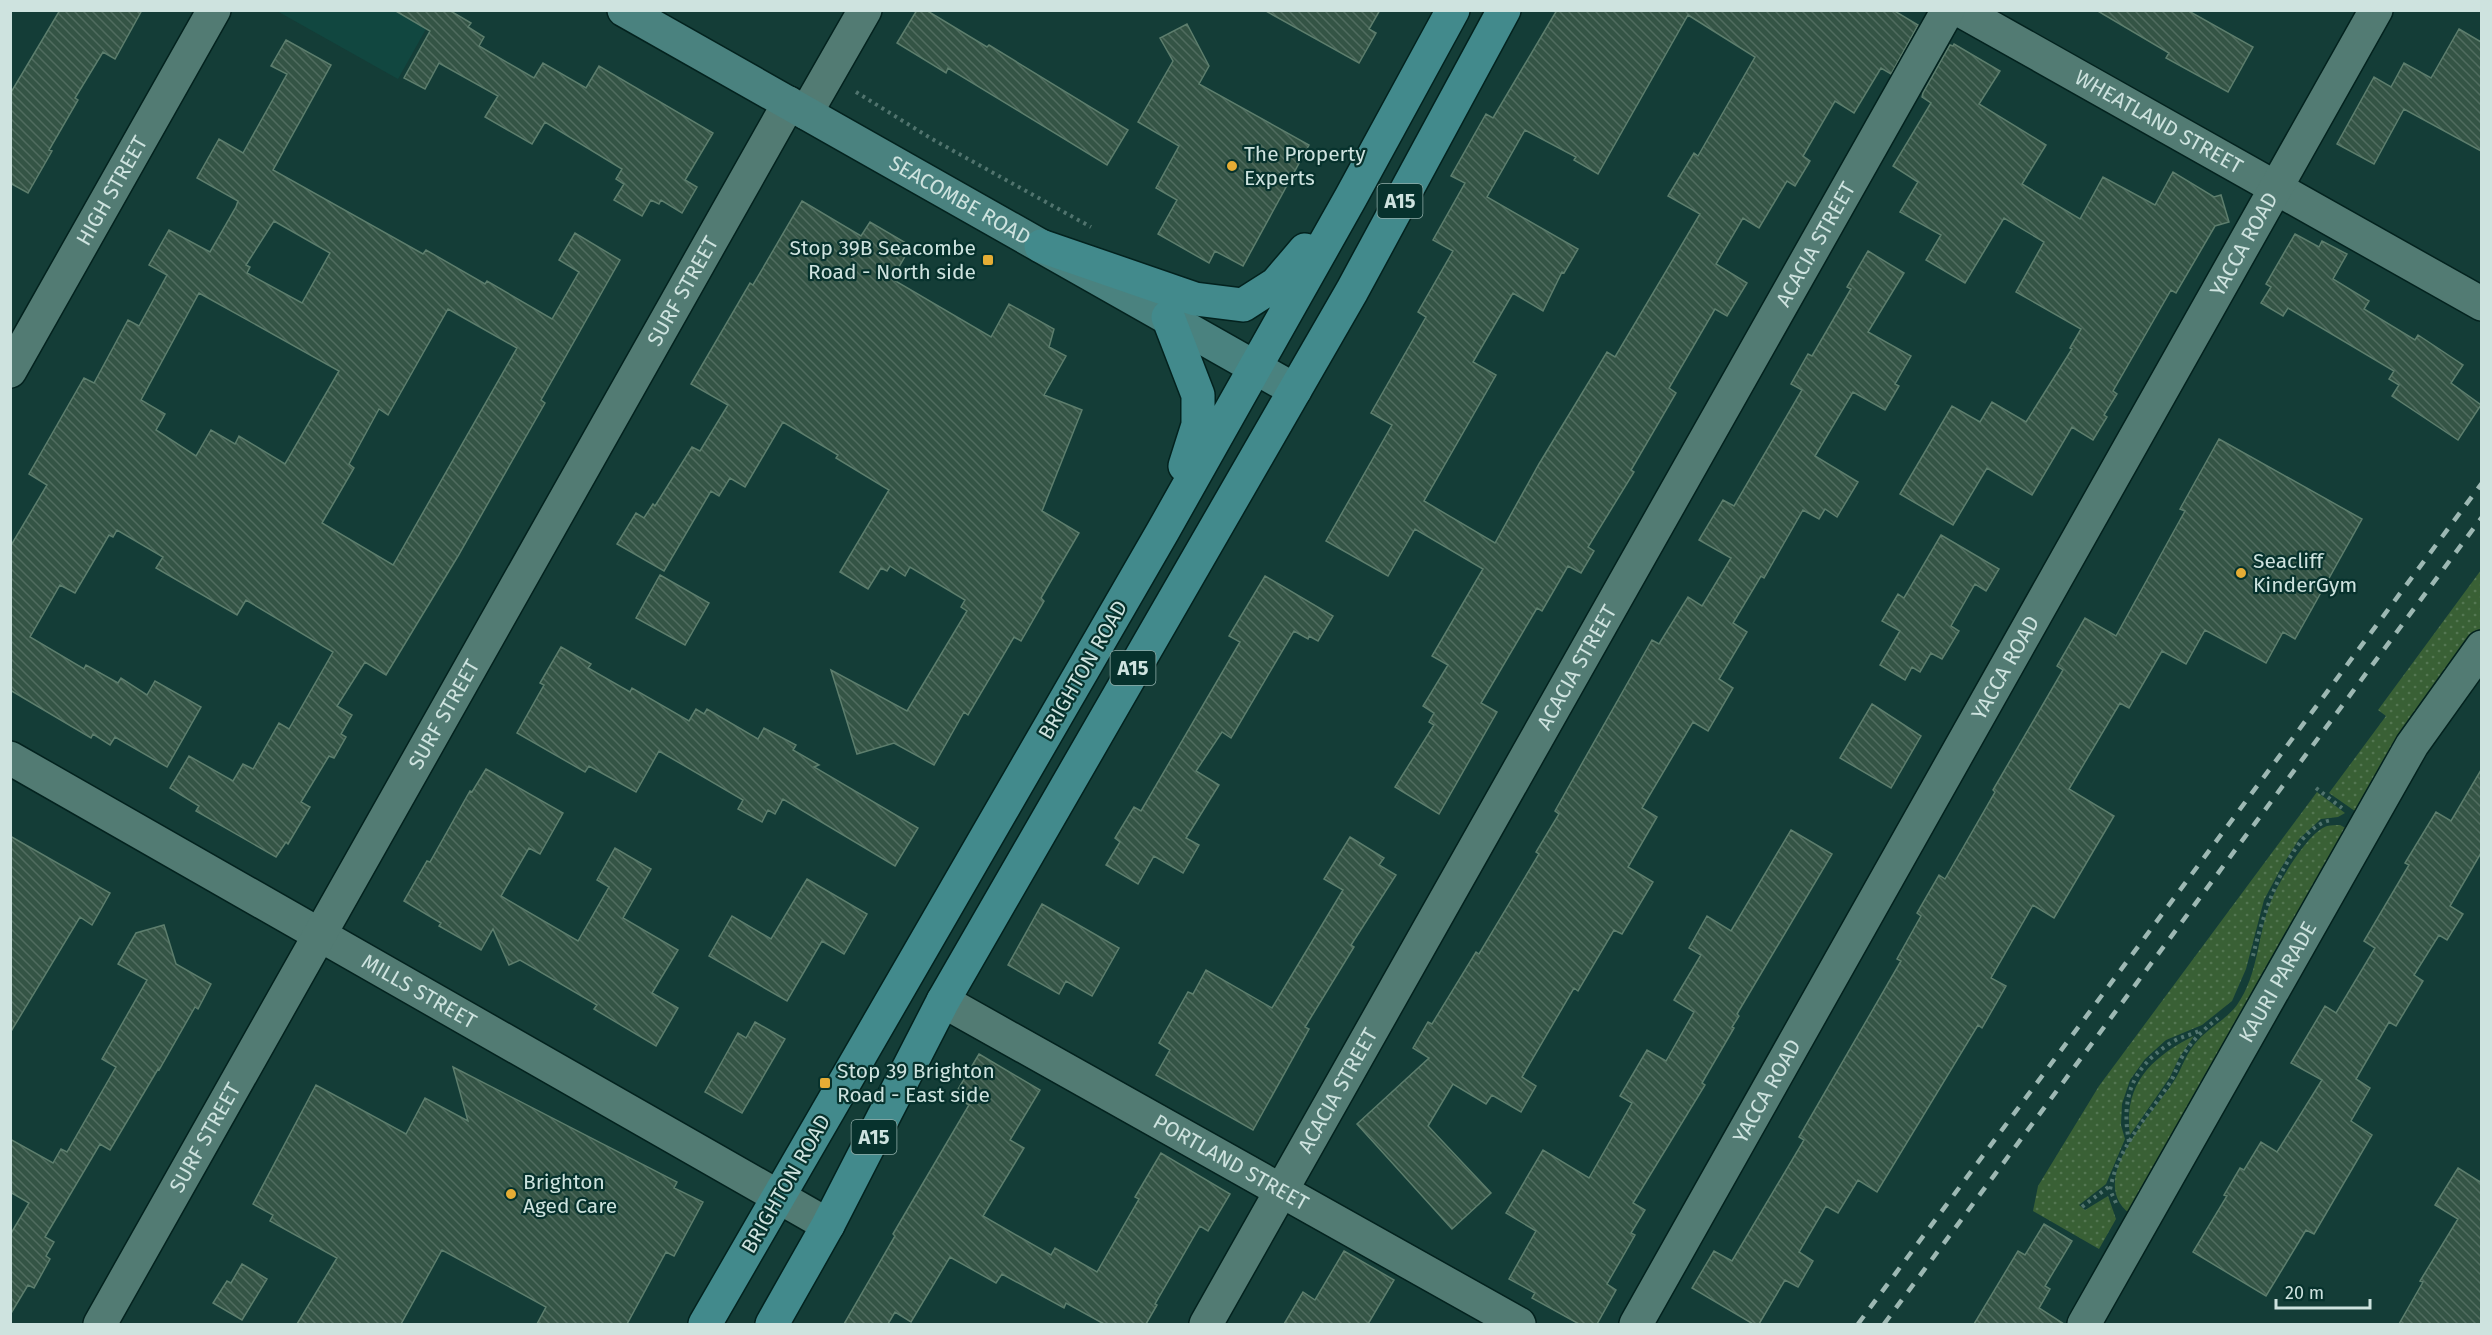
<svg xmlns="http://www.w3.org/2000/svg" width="2492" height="1335" viewBox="0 0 2492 1335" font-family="'Fira Sans',sans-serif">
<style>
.built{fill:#114740}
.park{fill:url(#park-dots)}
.building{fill:url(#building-back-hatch);stroke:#5d7e6d;stroke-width:1.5;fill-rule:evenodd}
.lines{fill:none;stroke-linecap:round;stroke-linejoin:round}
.minor-casing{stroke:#03221e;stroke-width:36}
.secondary-casing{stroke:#03221e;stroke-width:36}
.primary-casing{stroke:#03221e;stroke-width:36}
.path{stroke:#51746e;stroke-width:4;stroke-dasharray:3 4.5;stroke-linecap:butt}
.minor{stroke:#527b73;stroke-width:33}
.secondary{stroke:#4a827f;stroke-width:33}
.primary{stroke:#428a8c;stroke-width:33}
.rail{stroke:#9db8b3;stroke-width:4.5;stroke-dasharray:10 10;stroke-linecap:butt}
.poi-dot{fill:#e5ad35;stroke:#07322d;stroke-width:2}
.labels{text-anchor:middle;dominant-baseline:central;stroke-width:4.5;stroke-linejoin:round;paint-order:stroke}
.shield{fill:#07322d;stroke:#92aeaa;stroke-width:1.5}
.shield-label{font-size:20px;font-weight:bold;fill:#cee3df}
.street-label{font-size:21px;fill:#cee3df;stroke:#07322d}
.poi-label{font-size:21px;fill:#cee3df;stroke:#07322d;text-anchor:start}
</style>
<defs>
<pattern id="park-dots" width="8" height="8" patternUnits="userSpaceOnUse" patternTransform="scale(1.5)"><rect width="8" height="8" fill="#396035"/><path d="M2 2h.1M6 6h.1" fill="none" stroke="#547752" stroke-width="1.8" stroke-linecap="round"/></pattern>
<pattern id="building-back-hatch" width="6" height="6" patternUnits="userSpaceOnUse" patternTransform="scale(1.5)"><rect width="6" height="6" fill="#345445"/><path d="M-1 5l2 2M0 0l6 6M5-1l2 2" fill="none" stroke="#506c5f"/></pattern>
</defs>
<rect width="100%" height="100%" fill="#143d37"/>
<path class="built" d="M 277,11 L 436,11 L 398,79 Z"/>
<path class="park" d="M 2481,570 L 2481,629 L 2362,816 L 2329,793 L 2386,716 L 2378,710 Z
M 2317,792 L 2345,813 L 2338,817 L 2321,819 L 2299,839 L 2281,868 L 2264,900 L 2246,969 L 2232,1001 L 2202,1025 L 2166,1040 L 2145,1059 L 2130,1080 L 2122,1104 L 2121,1125 L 2125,1139 L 2106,1184 L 2079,1205 L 2085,1210 L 2108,1196 L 2116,1219 L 2099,1249 L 2033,1211 L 2038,1186 L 2099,1086 Z
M 2340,825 L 2353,832 L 2135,1217 C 2081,1185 2150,1117 2172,1084 C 2181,1072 2184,1057 2194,1045 C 2206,1029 2226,1020 2237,1005 C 2259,974 2257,935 2271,901 C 2278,883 2308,832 2327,826 C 2331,825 2336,825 2340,825 Z
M 2194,1036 L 2179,1058 L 2170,1077 L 2130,1135 C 2123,1085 2151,1057 2194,1036 Z"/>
<path class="building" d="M 60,10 L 142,10 L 115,59 L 103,52 L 75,98 L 78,100 L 49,150 L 52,151 L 28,193 L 10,183 L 10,94 Z
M 394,10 L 449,10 L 471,23 L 468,27 L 484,37 L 479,46 L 534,78 L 543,63 L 586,88 L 599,66 L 713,133 L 685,180 L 697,187 L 682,213 L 661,200 L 659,204 L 651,200 L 642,216 L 614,200 L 624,184 L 616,179 L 622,169 L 545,122 L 532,144 L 485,117 L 498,96 L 439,63 L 425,89 L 404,78 L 430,31 Z
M 917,10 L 926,10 L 987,47 L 989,45 L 1128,130 L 1107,165 L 948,68 L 946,73 L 897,43 Z
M 1264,10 L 1380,10 L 1369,29 L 1376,33 L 1359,63 Z
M 1557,10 L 1893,10 L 1918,25 L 1891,74 L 1881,68 L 1854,113 L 1835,101 L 1803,156 L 1810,161 L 1795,186 L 1787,181 L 1759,228 L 1743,218 L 1716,264 L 1747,283 L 1727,316 L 1715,309 L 1669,388 L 1676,393 L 1631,470 L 1634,472 L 1588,547 L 1594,551 L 1581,573 L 1568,566 L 1542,611 L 1537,608 L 1481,703 L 1497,712 L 1439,814 L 1395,787 L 1434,725 L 1429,722 L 1434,713 L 1423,706 L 1448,665 L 1432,656 L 1483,569 L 1415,529 L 1388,576 L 1326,541 L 1392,425 L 1371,413 L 1426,317 L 1418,312 L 1453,251 L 1433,240 L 1465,183 L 1451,176 L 1486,114 L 1493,118 ZM 1688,15 L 1755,57 L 1698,156 L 1694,153 L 1668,196 L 1700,214 L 1615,357 L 1607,352 L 1539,464 L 1495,543 L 1424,501 L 1496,375 L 1473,362 L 1513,293 L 1543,311 L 1562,272 L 1564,273 L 1578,249 L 1487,197 L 1525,130 L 1576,157 L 1574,160 L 1598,174 Z
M 2096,10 L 2187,10 L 2253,47 L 2228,92 L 2166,58 L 2169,53 Z
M 1187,24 L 1209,66 L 1199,84 L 1309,145 L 1243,266 L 1215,251 L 1209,263 L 1158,234 L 1177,200 L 1156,188 L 1179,146 L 1138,122 L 1173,61 L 1160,38 Z
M 2459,29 L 2481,42 L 2481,151 L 2404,109 L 2374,164 L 2337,144 L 2374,77 L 2391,87 L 2404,63 L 2431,78 Z
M 286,40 L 331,65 L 273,170 L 423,254 L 426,250 L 485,284 L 487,281 L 552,319 L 579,272 L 559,260 L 575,233 L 620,260 L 541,400 L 545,403 L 458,556 L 386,675 L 365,662 L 337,706 L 352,715 L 341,734 L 346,737 L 334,758 L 329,756 L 301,802 L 310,807 L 288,844 L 286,842 L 276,857 L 196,811 L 199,806 L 170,788 L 189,756 L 233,781 L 243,764 L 253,769 L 279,723 L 289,729 L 333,652 L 246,600 L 237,615 L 156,568 L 163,557 L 117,530 L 113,537 L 109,535 L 75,593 L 60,585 L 30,637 L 84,669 L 86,665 L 118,683 L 121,678 L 147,695 L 155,681 L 201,707 L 167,767 L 115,737 L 110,745 L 93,734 L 91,738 L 10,690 L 10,547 L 47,485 L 29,474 L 84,378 L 94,383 L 128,320 L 139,326 L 167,275 L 149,265 L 169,230 L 210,252 L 236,207 L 238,201 L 197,178 L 219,139 L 243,153 L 287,74 L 271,66 ZM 274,221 L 330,253 L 302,303 L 247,273 L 250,267 L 246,265 ZM 199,293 L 339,371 L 285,464 L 239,436 L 235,444 L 211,430 L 196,456 L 156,430 L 165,414 L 141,400 ZM 448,309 L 517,348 L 393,565 L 322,523 L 354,468 L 349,464 L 379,409 L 388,415 Z
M 1954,44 L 2000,71 L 1979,104 L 2046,145 L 2022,184 L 2080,219 L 2103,177 L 2155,205 L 2173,172 L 2214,197 L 2221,195 L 2229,222 L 2215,226 L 2176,293 L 2171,290 L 2113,391 L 2117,394 L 2104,415 L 2107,417 L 2093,440 L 2072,427 L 2032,495 L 1987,468 L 1953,525 L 1900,494 L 1952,406 L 1980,422 L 1992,402 L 2026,422 L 2072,349 L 2070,348 L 2081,329 L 2016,292 L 2044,242 L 2004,218 L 1965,283 L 1926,260 L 1941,235 L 1900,212 L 1918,182 L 1893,166 L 1931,103 L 1922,97 L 1923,93 L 1950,45 L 1953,46 Z
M 802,201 L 861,236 L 870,222 L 911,246 L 892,279 L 991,337 L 1009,304 L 1054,329 L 1049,347 L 1066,356 L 1044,395 L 1082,410 L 1042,511 L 1079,533 L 1041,598 L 1044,601 L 1021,641 L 1014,637 L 968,715 L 964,712 L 934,765 L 894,743 L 857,754 L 831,670 L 907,711 L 967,611 L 961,607 L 965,600 L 910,567 L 905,576 L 890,566 L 887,571 L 881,568 L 868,589 L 840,572 L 889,490 L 836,458 L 838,455 L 783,422 L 745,487 L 730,478 L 719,496 L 711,491 L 664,571 L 617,544 L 636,513 L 644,518 L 653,504 L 655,506 L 692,447 L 700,451 L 728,405 L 691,384 L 750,283 L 753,285 Z
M 2295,234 L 2319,247 L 2322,241 L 2347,254 L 2333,279 L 2369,301 L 2364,309 L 2415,340 L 2418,335 L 2463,365 L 2451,383 L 2481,405 L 2458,440 L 2392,396 L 2399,385 L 2389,379 L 2394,371 L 2288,308 L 2283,316 L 2261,303 L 2271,287 L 2266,284 Z
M 1868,251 L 1904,273 L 1868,332 L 1911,356 L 1895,384 L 1899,386 L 1885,410 L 1853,392 L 1815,456 L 1858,482 L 1837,517 L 1825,509 L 1819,519 L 1803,510 L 1764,578 L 1761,576 L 1733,623 L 1747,632 L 1719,679 L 1733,688 L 1708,731 L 1693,722 L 1642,808 L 1657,817 L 1628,867 L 1653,882 L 1622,934 L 1614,930 L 1578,991 L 1574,988 L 1522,1077 L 1536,1086 L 1521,1112 L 1492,1095 L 1486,1104 L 1453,1084 L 1428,1126 L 1491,1193 L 1452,1229 L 1357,1124 L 1429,1058 L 1413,1048 L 1428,1022 L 1432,1024 L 1476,952 L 1479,954 L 1539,854 L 1536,852 L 1559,814 L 1555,811 L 1652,640 L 1659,644 L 1688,597 L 1702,606 L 1731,558 L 1699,540 L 1723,500 L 1734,506 L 1802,390 L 1791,384 L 1808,354 L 1812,356 L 1851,289 L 1847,287 Z
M 2219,439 L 2362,519 L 2295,639 L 2283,632 L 2266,663 L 2205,630 L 2186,664 L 2162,651 L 2129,708 L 2120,703 L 2069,789 L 2114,816 L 2054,918 L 2033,905 L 1991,978 L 2006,986 L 1982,1028 L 1978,1025 L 1877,1192 L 1858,1180 L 1838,1213 L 1826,1206 L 1799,1252 L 1813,1261 L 1798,1287 L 1785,1280 L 1759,1324 L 1753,1324 L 1692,1288 L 1714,1251 L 1732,1261 L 1804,1140 L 1799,1137 L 1901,961 L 1897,959 L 1921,916 L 1917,913 L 1939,875 L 1945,879 L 1995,792 L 1993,790 L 2063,670 L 2057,666 L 2085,618 L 2116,636 L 2185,511 L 2180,509 Z
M 1941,535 L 1999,569 L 1986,591 L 1975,584 L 1951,626 L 1959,631 L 1942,659 L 1931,653 L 1920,672 L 1912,667 L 1905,680 L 1880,665 L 1900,631 L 1882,621 L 1898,594 L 1904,598 Z
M 660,575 L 709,603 L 685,645 L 636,618 Z
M 1265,576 L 1333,616 L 1318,641 L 1309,636 L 1308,639 L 1294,631 L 1231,738 L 1222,732 L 1196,771 L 1219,785 L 1186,838 L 1199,845 L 1183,873 L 1154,856 L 1138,884 L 1106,865 L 1120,842 L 1115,838 L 1134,807 L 1141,811 L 1240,642 L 1229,636 Z
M 561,647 L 591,664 L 588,668 L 630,692 L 632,688 L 689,721 L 696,709 L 704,714 L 707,709 L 758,739 L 764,728 L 796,745 L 793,750 L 819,765 L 814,767 L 918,828 L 895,866 L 783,799 L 775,814 L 768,810 L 762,822 L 738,809 L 743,800 L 659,751 L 636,792 L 589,766 L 585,772 L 517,733 L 544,685 L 540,683 Z
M 1872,704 L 1921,736 L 1891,788 L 1840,758 Z
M 486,769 L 563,813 L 540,854 L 529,848 L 501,896 L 578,941 L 609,887 L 597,880 L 615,848 L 651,869 L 623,918 L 678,950 L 652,993 L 678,1008 L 656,1046 L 594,1009 L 597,1005 L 520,960 L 509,965 L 493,929 L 481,950 L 439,926 L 441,923 L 404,901 L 427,861 L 430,862 L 470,791 L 472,792 Z
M 2481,770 L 2481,853 L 2450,906 L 2463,914 L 2447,940 L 2439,935 L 2414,975 L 2423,981 L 2396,1026 L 2389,1022 L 2356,1079 L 2370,1088 L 2351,1121 L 2372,1135 L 2314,1234 L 2306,1230 L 2266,1296 L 2193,1252 L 2227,1196 L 2224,1195 L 2240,1168 L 2244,1170 L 2261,1142 L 2277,1152 L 2322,1080 L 2291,1063 L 2325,1006 L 2336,1013 L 2375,948 L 2364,941 L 2409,865 L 2405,863 L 2436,812 L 2451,821 Z
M 1791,830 L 1832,854 L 1737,1014 L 1739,1016 L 1732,1027 L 1734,1028 L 1702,1083 L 1705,1085 L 1633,1203 L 1645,1210 L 1631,1233 L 1635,1235 L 1607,1284 L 1616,1290 L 1597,1324 L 1579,1324 L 1532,1298 L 1535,1293 L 1509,1279 L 1536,1231 L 1506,1213 L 1543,1150 L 1589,1178 L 1632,1103 L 1620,1096 L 1647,1050 L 1666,1061 L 1694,1012 L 1674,1000 L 1701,955 L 1689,948 L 1707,916 L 1731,931 Z
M 10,836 L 110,893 L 92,925 L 80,917 L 10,1033 Z
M 1350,837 L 1384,858 L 1379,865 L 1396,875 L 1351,945 L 1354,947 L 1305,1027 L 1309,1029 L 1253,1130 L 1156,1075 L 1170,1050 L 1159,1043 L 1188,992 L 1193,994 L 1206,970 L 1272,1008 L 1343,890 L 1324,879 Z
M 807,879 L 867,914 L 844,954 L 822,941 L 787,1001 L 709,956 L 732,916 L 771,939 Z
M 1042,904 L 1119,948 L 1092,996 L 1066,981 L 1059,994 L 1008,965 Z
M 164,925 L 176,964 L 211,984 L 198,1009 L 195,1007 L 159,1070 L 158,1069 L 110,1150 L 100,1144 L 45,1237 L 54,1242 L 46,1256 L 50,1259 L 34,1288 L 28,1285 L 10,1315 L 10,1235 L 29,1203 L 10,1192 L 10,1139 L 53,1163 L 61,1149 L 67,1152 L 116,1067 L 102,1059 L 147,980 L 118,964 L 136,933 Z
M 755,1022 L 785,1039 L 742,1113 L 705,1092 L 738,1033 L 746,1038 Z
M 979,1054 L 1040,1090 L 1010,1140 L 1024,1148 L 983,1216 L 1051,1255 L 1055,1248 L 1097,1272 L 1139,1199 L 1135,1197 L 1161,1153 L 1230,1194 L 1208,1231 L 1200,1226 L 1155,1304 L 1157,1305 L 1146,1324 L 1104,1324 L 1066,1303 L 1064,1308 L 1002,1274 L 996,1283 L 950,1257 L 911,1322 L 895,1312 L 888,1324 L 844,1324 L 895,1236 L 893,1234 L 969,1105 L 954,1096 Z
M 453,1067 L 677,1182 L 674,1188 L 703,1202 L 674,1256 L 666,1252 L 627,1324 L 537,1324 L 546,1307 L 442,1250 L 401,1324 L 297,1324 L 337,1258 L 270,1221 L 273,1215 L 253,1204 L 316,1085 L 406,1134 L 425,1098 L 468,1121 Z
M 2458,1168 L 2480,1182 L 2481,1180 L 2481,1324 L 2399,1324 L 2423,1282 L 2420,1281 L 2458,1219 L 2435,1205 Z
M 2044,1224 L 2072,1241 L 2045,1286 L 2050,1289 L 2039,1308 L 2064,1324 L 1974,1324 L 2018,1251 L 2025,1255 Z
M 1344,1251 L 1394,1280 L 1368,1324 L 1284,1324 L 1303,1292 L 1315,1300 Z
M 242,1264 L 267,1279 L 242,1320 L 213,1303 L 227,1281 L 231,1283 Z"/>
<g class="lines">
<g class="minor-casing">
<g id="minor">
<path id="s1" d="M 1960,10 L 2482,304"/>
<path d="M 806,113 L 865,10"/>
<path id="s2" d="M 10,371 L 214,10"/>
<path id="s3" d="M 10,758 L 828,1225"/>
<path id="s4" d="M 943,1001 L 1519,1324"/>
<path id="s5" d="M 100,1324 L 789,103"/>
<path id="s6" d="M 1206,1324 L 1948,10"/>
<path id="s7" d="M 1636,1324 L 2376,10"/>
<path id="s8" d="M 2084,1324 L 2412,745 L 2482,647"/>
</g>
</g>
<g class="secondary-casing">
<g id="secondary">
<path id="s9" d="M 624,10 L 1295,390"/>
</g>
</g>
<g class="primary-casing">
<path id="primary" d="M 1041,246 L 1195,299 L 1243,305 L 1276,284 L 1305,250
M 1168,317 L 1198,395 L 1198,425 L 1185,466
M 705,1324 L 1163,531 L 1351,197 L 1453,10
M 772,1324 L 828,1225 L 943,1001 L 1352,291 L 1504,10"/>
</g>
<path class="path" d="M 856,92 L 932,139 L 1091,227
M 2316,788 L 2342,808
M 2253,956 C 2261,920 2290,826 2332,820
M 2129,1142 C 2121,1099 2131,1069 2169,1044 C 2177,1038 2190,1035 2199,1031
M 2116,1203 L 2110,1190 C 2118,1146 2148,1117 2171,1081 C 2175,1074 2177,1066 2181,1059 C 2190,1042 2203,1030 2218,1018
M 2082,1207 L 2111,1185"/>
<use href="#minor" class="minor"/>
<use href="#secondary" class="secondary"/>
<use href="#primary" class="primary"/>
<path class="rail" d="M 1858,1324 L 2482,483
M 1884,1324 L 2482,517"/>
</g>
<g class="poi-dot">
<circle cx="1232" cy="166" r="6"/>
<rect x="982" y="254" width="12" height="12" rx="3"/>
<circle cx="2241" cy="573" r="6"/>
<rect x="819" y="1077" width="12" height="12" rx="3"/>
<circle cx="511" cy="1194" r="6"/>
</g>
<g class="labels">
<g class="shield">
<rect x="1377.5" y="184" width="45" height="34" rx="4.5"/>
<rect x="1110.5" y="651" width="45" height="34" rx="4.5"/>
<rect x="851.5" y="1120" width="45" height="34" rx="4.5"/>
</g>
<g class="shield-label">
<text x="1400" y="201">A15</text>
<text x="1133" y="668">A15</text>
<text x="874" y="1137">A15</text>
</g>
<g class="street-label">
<text stroke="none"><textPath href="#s1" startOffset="228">WHEATLAND STREET</textPath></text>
<text stroke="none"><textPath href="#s2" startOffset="207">HIGH STREET</textPath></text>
<text stroke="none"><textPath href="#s9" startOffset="386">SEACOMBE ROAD</textPath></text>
<text stroke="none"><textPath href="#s6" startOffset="1240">ACACIA STREET</textPath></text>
<text stroke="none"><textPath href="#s7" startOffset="1239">YACCA ROAD</textPath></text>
<text stroke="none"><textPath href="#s5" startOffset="1186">SURF STREET</textPath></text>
<text stroke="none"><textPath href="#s6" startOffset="754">ACACIA STREET</textPath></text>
<text stroke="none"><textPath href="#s7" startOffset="753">YACCA ROAD</textPath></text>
<text transform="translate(1083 670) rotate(-60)">BRIGHTON ROAD</text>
<text stroke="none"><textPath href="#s5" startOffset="700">SURF STREET</textPath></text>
<text stroke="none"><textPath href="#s8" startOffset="393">KAURI PARADE</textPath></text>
<text stroke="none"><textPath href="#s3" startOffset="471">MILLS STREET</textPath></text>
<text stroke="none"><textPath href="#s6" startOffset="268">ACACIA STREET</textPath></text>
<text stroke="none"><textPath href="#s7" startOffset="267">YACCA ROAD</textPath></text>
<text stroke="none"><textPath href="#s5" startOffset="214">SURF STREET</textPath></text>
<text stroke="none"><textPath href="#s4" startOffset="330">PORTLAND STREET</textPath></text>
<text transform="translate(786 1184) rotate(-60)">BRIGHTON ROAD</text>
</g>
<g class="poi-label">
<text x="1244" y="154">The Property<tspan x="1244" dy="24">Experts</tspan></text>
<text x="976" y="248" text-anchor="end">Stop 39B Seacombe<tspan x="976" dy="24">Road - North side</tspan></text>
<text x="2253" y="561">Seacliff<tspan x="2253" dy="24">KinderGym</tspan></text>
<text x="837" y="1071">Stop 39 Brighton<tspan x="837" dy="24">Road - East side</tspan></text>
<text x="523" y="1182">Brighton<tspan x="523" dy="24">Aged Care</tspan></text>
</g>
</g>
<rect width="2492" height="1335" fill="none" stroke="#cee3df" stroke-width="24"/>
<path d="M2276 1299v9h94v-9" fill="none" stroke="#cee3df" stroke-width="3"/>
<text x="2285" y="1299" font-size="18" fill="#cee3df" stroke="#07322d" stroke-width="4.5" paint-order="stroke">20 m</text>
</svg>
